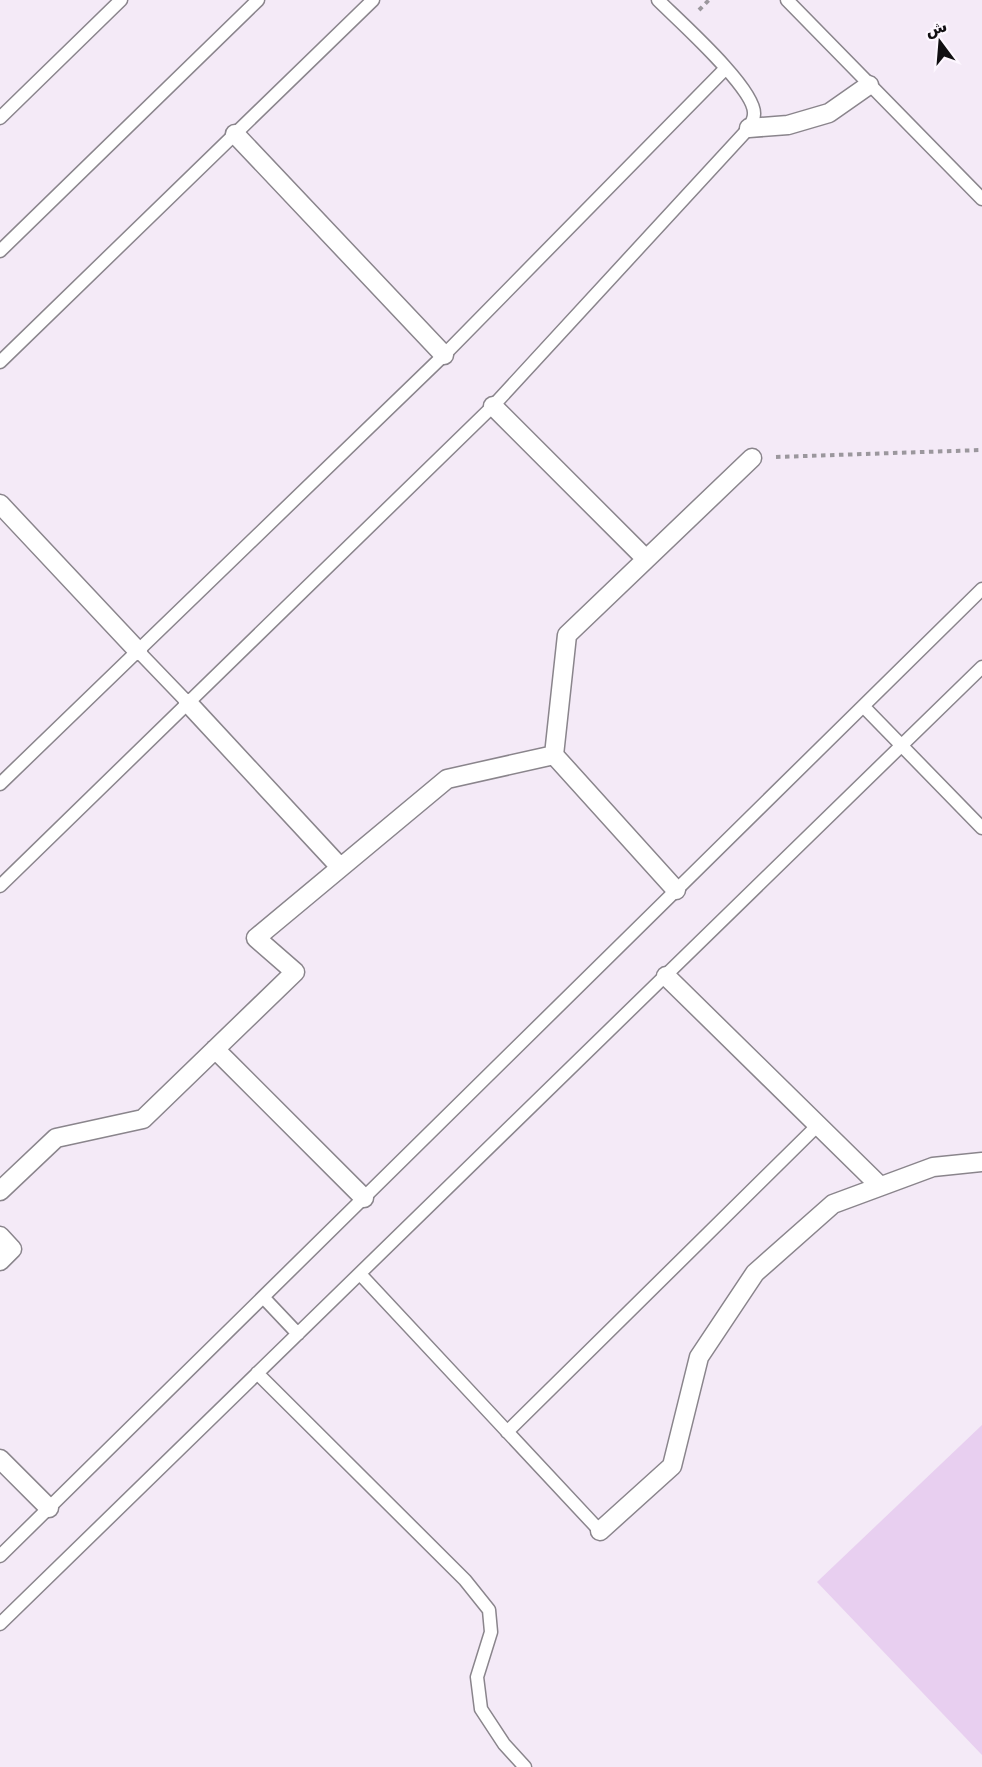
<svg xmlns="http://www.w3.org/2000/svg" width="982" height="1767" viewBox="0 0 982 1767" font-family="'DejaVu Sans',Cairo,sans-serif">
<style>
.built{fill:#f4eaf7}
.grass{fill:#e8cff0}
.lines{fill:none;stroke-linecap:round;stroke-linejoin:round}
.service-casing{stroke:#8a858c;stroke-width:15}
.pedestrian-casing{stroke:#8a858c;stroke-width:21}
.path{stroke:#9b979d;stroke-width:4;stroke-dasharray:4.5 4.5;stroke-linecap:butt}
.service{stroke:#fff;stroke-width:12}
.pedestrian{stroke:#fff;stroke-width:18}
</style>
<rect width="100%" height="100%" fill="#fdf7ff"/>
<path class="built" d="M 0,0 L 982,0 L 982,1767 L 0,1767 Z"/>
<path class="grass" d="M 982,1425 L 982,1755 L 817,1582 Z"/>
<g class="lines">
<g class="service-casing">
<path id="service" d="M 787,0 L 982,199
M 0,118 L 121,0
M 0,251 L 258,0
M 0,362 L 373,0
M 138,651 L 188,703
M 863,706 L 982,828
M 0,784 L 444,355 L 726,68
M 0,886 L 493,406 L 749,128 C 751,124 754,119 754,114 C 756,89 678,20 658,0
M 360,1274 L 600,1531
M 263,1297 L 298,1334
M 257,1373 L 465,1580 L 489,1610 L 491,1632 L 477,1677 L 481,1709 L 504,1744 L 525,1767
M 507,1432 L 818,1125
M 0,1556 L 982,589
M 0,1624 L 982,667"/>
</g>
<g class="pedestrian-casing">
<path id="pedestrian" d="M 749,128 L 788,125 L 829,113 L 869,85
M 235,134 L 444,355
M 493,406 L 646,559
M 0,504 L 138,651
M 188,703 L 340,867
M 554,755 L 676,890
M 666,976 L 880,1186
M 215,1049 L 364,1198
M 0,1191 L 56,1138 L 143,1119 L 295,972 L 256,938 L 447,779 L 554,755 L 567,635 L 752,458
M 0,1236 L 12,1249 L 0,1261
M 0,1459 L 49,1508
M 600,1531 L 672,1466 L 699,1357 L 755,1273 L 833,1204 L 933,1167 L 982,1162"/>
</g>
<path class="path" d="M 699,10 L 709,0
M 776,457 L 982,450"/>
<use href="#service" class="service"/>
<use href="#pedestrian" class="pedestrian"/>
</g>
<g transform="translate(940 42) rotate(344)" stroke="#fdf7ff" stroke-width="4.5" paint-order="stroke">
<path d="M0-4.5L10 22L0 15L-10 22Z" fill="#110f12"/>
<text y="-9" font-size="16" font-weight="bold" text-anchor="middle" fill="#110f12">ش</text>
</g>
</svg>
